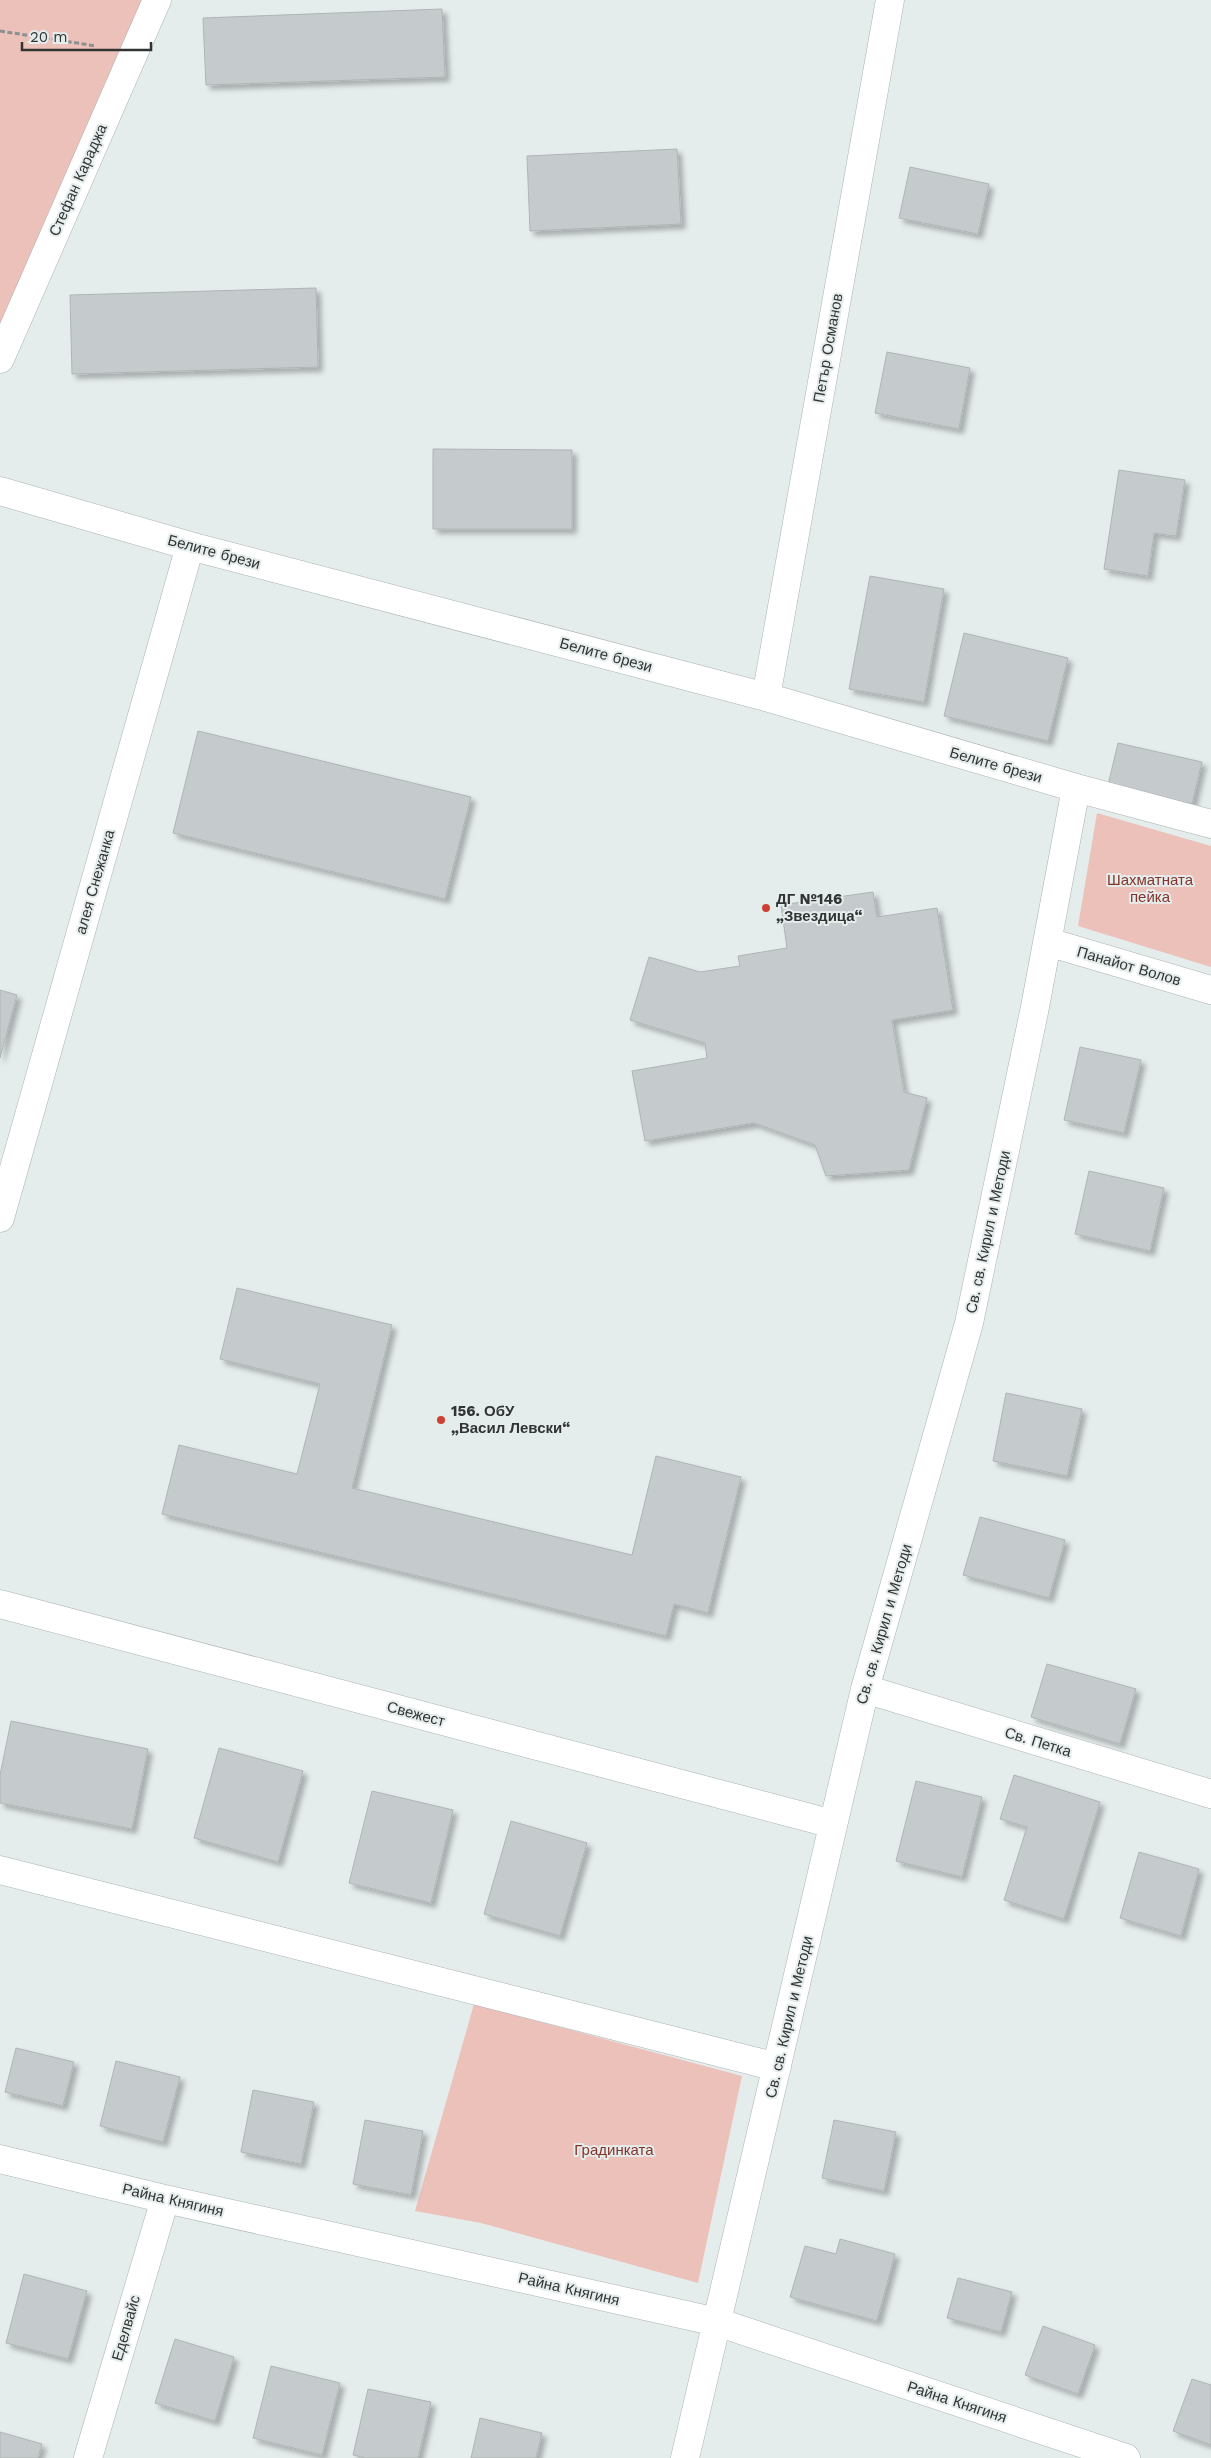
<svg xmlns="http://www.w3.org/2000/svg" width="1211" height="2458" viewBox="0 0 1211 2458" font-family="'Work Sans',sans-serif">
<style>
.green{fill:#ecc1ba}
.building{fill:#c5cbcc;stroke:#aeb5b5;filter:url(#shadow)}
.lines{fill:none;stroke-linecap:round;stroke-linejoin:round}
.minor-casing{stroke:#acb2b2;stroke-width:29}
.path{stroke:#8b9090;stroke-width:3;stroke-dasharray:5 2.5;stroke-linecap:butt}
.minor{stroke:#fff;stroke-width:28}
.poi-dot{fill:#cd4033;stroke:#e5ecec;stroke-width:2}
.labels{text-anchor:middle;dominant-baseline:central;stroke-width:4;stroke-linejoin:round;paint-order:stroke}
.street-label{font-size:15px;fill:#323434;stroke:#e5ecec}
.park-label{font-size:15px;fill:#84342b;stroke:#e5ecec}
.poi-label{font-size:15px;font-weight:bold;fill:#323434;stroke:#e5ecec;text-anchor:start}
</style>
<defs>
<filter id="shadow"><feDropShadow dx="4.5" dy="4.5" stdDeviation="2.5" flood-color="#0004"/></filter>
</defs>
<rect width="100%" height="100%" fill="#e5ecec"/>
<path class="green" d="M 0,0 L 157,0 L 0,359 Z
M 1097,813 L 1211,846 L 1211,967 L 1078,926 Z
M 474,2004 L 742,2076 L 698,2283 L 481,2223 L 415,2211 Z"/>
<path class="building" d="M 442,9 L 445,77 L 206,85 L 203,18 Z
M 677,149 L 681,224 L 530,231 L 527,156 Z
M 910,167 L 989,184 L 978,234 L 899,218 Z
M 316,288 L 318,367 L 72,374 L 70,295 Z
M 887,352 L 970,368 L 959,429 L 875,413 Z
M 433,449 L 572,450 L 572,529 L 433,529 Z
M 1119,470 L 1185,480 L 1176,536 L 1154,533 L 1148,576 L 1104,569 Z
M 870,576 L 944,589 L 924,702 L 849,689 Z
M 964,633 L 1068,658 L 1048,741 L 944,716 Z
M 198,731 L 471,797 L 445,899 L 173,833 Z
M 1118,743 L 1202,762 L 1192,804 L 1108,785 Z
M 873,892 L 877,917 L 937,908 L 953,1010 L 892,1020 L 904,1092 L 927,1098 L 909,1170 L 826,1176 L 815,1145 L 754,1123 L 645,1141 L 632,1071 L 707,1058 L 705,1043 L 630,1020 L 649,957 L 700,972 L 740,966 L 738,956 L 787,948 L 781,905 Z
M 0,990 L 17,995 L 0,1058 Z
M 1080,1047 L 1141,1060 L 1124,1133 L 1064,1120 Z
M 1089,1171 L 1164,1188 L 1150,1251 L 1075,1234 Z
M 237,1288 L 392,1325 L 352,1488 L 632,1555 L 656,1456 L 741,1477 L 708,1613 L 674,1604 L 666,1636 L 162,1514 L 179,1445 L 297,1474 L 320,1384 L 220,1359 Z
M 1006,1393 L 1082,1409 L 1067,1476 L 993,1461 Z
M 980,1517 L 1065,1540 L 1049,1598 L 963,1575 Z
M 1047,1664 L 1136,1689 L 1120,1744 L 1031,1717 Z
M 11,1721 L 148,1749 L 132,1829 L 0,1803 L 0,1775 Z
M 219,1748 L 303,1771 L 278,1862 L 194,1838 Z
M 1014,1775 L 1100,1802 L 1064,1919 L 1004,1900 L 1027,1827 L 1000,1819 Z
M 916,1781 L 982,1797 L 962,1877 L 896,1861 Z
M 372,1791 L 453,1810 L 431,1903 L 349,1883 Z
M 511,1821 L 587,1843 L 560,1936 L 484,1914 Z
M 1139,1852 L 1199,1869 L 1181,1936 L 1120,1918 Z
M 16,2048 L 74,2062 L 63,2106 L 5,2092 Z
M 116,2061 L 180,2077 L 163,2142 L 100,2126 Z
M 253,2090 L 314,2102 L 301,2164 L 241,2152 Z
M 365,2120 L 423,2131 L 411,2195 L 353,2184 Z
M 834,2120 L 896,2132 L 884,2191 L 822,2178 Z
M 840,2239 L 895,2254 L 877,2321 L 790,2297 L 805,2246 L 836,2254 Z
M 24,2274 L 87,2291 L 68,2359 L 6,2343 Z
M 958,2278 L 1012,2292 L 1001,2332 L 947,2318 Z
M 1043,2326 L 1095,2345 L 1078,2394 L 1025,2375 Z
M 175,2339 L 234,2357 L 215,2421 L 155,2403 Z
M 271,2366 L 340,2383 L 322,2455 L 253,2438 Z
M 1192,2379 L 1211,2385 L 1211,2445 L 1173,2431 Z
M 368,2389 L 431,2402 L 418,2458 L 366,2458 L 353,2455 Z
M 480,2418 L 542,2433 L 536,2458 L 471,2458 Z
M 0,2432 L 42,2444 L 38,2458 L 0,2458 Z"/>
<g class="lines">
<g class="minor-casing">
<path id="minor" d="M 0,359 L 157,0
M 0,491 L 190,546 L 766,697 L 1076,788 L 1211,824
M 766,697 L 890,0
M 1048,942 L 1211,990
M 0,1218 L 190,546
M 0,1604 L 833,1824
M 865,1689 L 1211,1794
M 0,1870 L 777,2067
M 0,2159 L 165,2199 L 717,2322 L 1126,2458
M 88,2458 L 165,2199
M 685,2458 L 865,1689 L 969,1323 L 1035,1007 L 1076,788"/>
</g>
<path class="path" d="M 0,31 L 96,46"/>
<use href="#minor" class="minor"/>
</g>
<g class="poi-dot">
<circle cx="766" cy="908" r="5"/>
<circle cx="441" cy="1420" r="5"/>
</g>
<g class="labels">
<g class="street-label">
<text transform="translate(78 180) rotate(-66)">Стефан Караджа</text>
<text transform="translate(828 348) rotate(-80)">Петър Османов</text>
<text transform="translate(214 552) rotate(15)">Белите брези</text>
<text transform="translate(606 655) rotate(15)">Белите брези</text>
<text transform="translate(996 765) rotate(16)">Белите брези</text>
<text transform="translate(95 882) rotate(-74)">алея Снежанка</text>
<text transform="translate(1129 966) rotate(16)">Панайот Волов</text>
<text transform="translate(988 1232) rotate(-78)">Св. св. Кирил и Методи</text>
<text transform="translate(884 1624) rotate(-74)">Св. св. Кирил и Методи</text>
<text transform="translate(416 1714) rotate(15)">Свежест</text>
<text transform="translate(1038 1742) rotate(17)">Св. Петка</text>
<text transform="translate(789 2017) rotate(-77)">Св. св. Кирил и Методи</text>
<text transform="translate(173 2200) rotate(13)">Райна Княгиня</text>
<text transform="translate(569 2289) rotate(13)">Райна Княгиня</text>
<text transform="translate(126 2328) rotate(-74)">Еделвайс</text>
<text transform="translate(957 2402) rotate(18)">Райна Княгиня</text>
</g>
<g class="park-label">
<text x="1150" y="880">Шахматната<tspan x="1150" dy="17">пейка</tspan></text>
<text x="614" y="2150">Градинката</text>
</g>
<g class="poi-label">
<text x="776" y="899">ДГ №146<tspan x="776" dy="17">„Звездица“</tspan></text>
<text x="451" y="1411">156. ОбУ<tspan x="451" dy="17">„Васил Левски“</tspan></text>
</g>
</g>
<path d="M22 42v8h129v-8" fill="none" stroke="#323434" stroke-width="2.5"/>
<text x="30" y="42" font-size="15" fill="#323434" stroke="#e5ecec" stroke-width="4" paint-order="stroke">20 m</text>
</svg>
